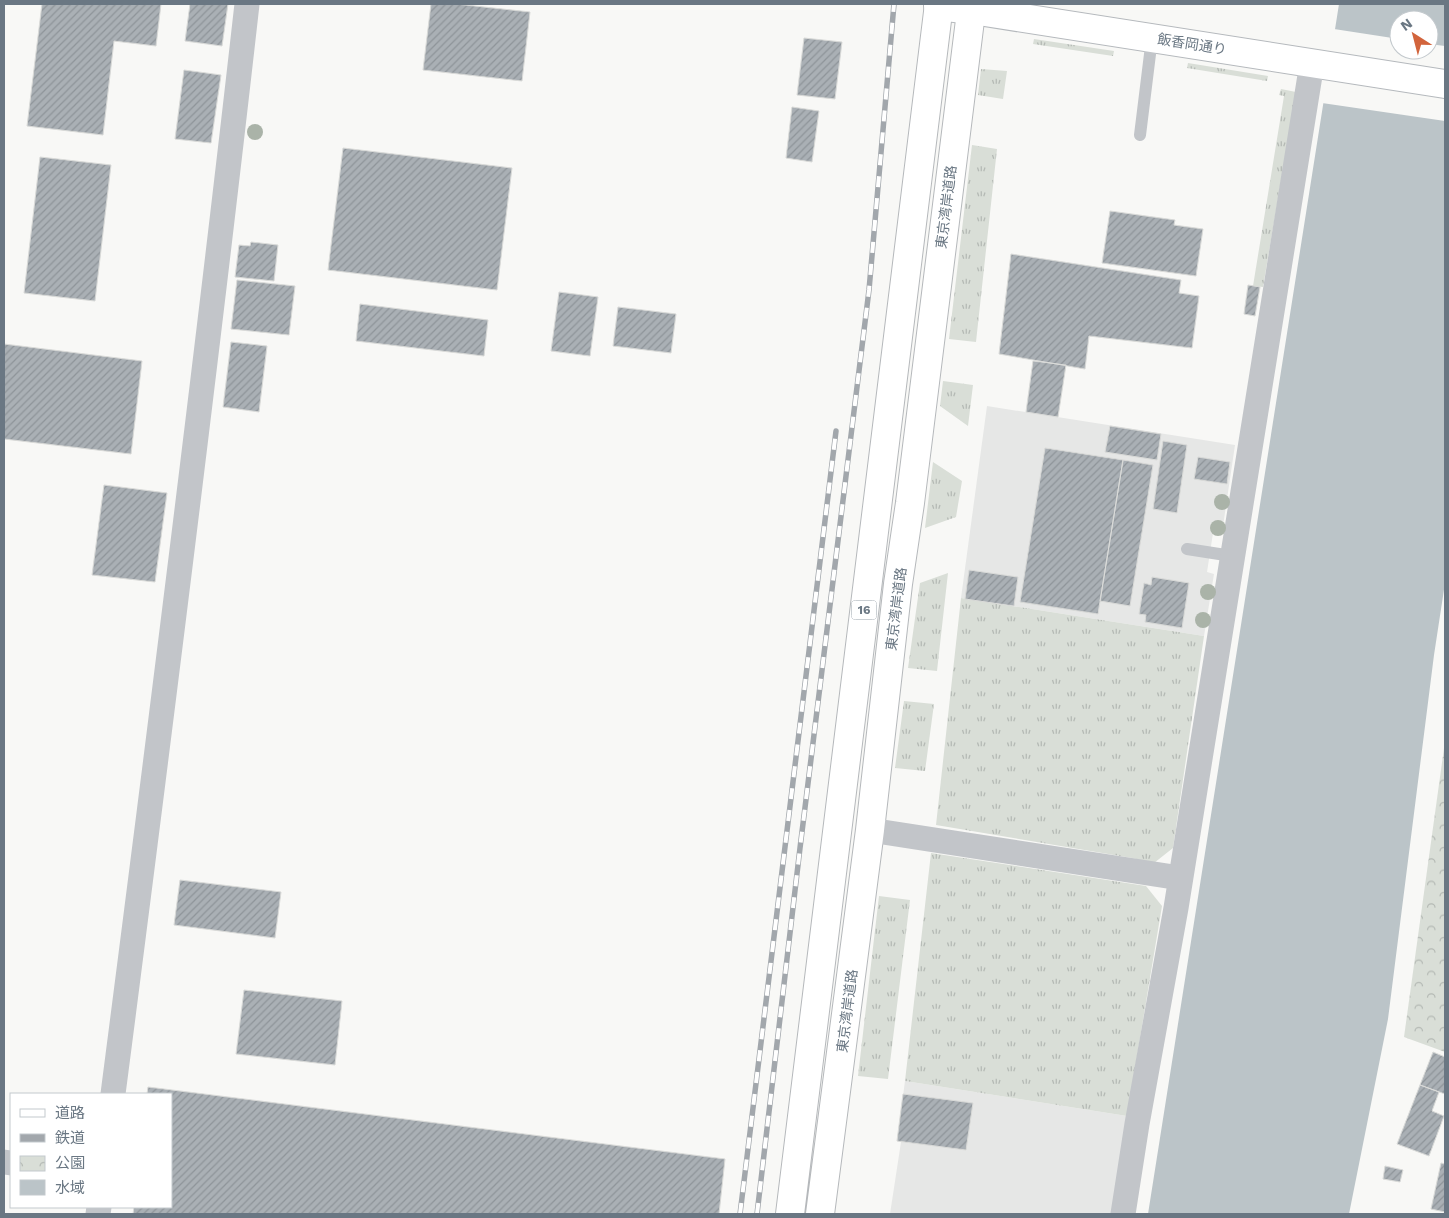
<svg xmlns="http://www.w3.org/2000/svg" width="1449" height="1218" viewBox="0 0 1449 1218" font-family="'Work Sans','Noto Sans JP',sans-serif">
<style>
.built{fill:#e6e7e6}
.grass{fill:url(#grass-tufts)}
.park{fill:url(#park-crowns)}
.water{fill:#bbc4c8;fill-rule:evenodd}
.pier{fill:#f8f8f6}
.building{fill:url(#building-hatch);stroke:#d9dad8}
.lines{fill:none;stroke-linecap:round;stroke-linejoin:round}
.secondary-casing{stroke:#b5b9bd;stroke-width:30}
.highway-casing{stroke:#b5b8bb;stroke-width:30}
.lane{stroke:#c2c5c9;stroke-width:12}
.street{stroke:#c2c5c9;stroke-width:25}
.secondary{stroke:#fff;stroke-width:28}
.highway{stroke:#fff;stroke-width:28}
.rail-casing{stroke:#a2a7ac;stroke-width:5.5}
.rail{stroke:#fff;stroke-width:4;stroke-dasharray:11;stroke-linecap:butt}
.tree{fill:#aab3a8}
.labels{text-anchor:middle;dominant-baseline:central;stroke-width:5;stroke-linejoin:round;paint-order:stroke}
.shield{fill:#fff;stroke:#97a0a8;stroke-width:1}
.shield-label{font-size:12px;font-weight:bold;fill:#6a7783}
.street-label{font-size:14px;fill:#6a7783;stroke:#fff}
</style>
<defs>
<pattern id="grass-tufts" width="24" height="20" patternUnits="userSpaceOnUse" patternTransform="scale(1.25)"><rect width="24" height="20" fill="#d9ded7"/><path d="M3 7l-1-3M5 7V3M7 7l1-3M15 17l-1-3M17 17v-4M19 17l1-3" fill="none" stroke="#b4b9b4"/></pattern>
<pattern id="park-crowns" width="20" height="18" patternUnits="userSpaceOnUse" patternTransform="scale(1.25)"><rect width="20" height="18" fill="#d9ded7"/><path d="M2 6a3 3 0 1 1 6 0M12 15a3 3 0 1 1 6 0" fill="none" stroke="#b4b9b4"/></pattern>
<pattern id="building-hatch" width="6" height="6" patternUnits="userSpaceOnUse" patternTransform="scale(1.25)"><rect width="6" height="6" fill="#aab0b5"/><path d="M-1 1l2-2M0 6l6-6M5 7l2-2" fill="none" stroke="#8e9499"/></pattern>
</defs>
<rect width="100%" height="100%" fill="#f8f8f6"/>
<path class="built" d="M 987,406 L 1235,445 L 1222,533 L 1213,533 L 1207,572 L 1214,574 L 1204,636 L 961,598 Z
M 905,1081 L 1127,1116 L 1112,1214 L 890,1214 L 901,1142 L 897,1141 Z"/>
<path class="grass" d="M 1034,39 L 1114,51 L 1113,56 L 1033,44 Z
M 1188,63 L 1268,76 L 1267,81 L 1187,68 Z
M 981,69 L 1007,71 L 1003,99 L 978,95 Z
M 1281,89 L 1296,92 L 1263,287 L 1253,286 L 1284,96 L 1279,95 Z
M 972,145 L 997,149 L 976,342 L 949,339 Z
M 943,381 L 973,385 L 968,426 L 940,406 Z
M 933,462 L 962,481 L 956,517 L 925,528 Z
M 948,573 L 937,671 L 908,668 L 920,583 Z
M 961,598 L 1204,636 L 1173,848 L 1154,863 L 1132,858 L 936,825 Z
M 904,701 L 934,704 L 925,771 L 895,768 Z
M 931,853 L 1146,886 L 1162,906 L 1127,1116 L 905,1081 Z
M 879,896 L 910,900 L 888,1079 L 858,1076 Z"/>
<path class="park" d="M 1445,741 L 1445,1052 L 1404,1037 Z"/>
<path class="water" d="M 1339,4 L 1445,4 L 1445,583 L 1434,655 L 1388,1019 L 1349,1214 L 1148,1214 ZM 1399,20 L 1429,20 L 1429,50 L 1399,50 Z"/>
<path class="pier" d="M 1334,29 L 1399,39 L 1399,50 L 1429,50 L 1429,44 L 1445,46 L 1445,121 L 1322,103 Z"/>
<path class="building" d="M 42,4 L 161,4 L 156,46 L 114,41 L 103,135 L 27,126 Z
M 190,4 L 228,4 L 222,46 L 185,41 Z
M 431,4 L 456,4 L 530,12 L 522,81 L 423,70 Z
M 804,38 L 842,42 L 835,99 L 797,95 Z
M 184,70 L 221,75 L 211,143 L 175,139 Z
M 792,107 L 819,111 L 812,162 L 786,158 Z
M 343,148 L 512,168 L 497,290 L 328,270 Z
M 40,157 L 111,165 L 95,301 L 24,293 Z
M 1110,211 L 1175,220 L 1174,225 L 1203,229 L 1196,276 L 1102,263 Z
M 251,242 L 278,245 L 274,281 L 235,277 L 239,245 L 250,246 Z
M 1011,254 L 1181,280 L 1179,293 L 1199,296 L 1192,348 L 1089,336 L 1085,369 L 999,354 Z
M 237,280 L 295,286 L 289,335 L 231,329 Z
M 1248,285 L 1260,287 L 1255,316 L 1244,314 Z
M 559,292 L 598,297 L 590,356 L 551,351 Z
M 360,304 L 488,320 L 484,356 L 356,341 Z
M 618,307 L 676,314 L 671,353 L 613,346 Z
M 231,342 L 267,346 L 259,412 L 223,407 Z
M 4,344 L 142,361 L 131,454 L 4,439 Z
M 1033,361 L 1066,365 L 1058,417 L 1026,412 Z
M 1110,426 L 1161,434 L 1157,460 L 1105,452 Z
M 1163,441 L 1187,445 L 1177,513 L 1153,509 Z
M 1045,448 L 1123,460 L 1098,614 L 1020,602 Z
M 1198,457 L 1230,462 L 1227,484 L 1194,479 Z
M 1123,460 L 1153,465 L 1130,606 L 1100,601 Z
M 104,485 L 167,493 L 155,582 L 92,575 Z
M 969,570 L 1018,577 L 1014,606 L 965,599 Z
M 1152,577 L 1189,583 L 1182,628 L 1145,622 L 1146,615 L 1139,614 L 1144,583 L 1151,585 Z
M 180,880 L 281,892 L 275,938 L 174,925 Z
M 244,990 L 342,1001 L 335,1065 L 236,1054 Z
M 1433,1052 L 1445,1057 L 1445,1094 L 1420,1085 Z
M 1420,1085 L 1439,1092 L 1432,1111 L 1444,1116 L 1429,1156 L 1397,1144 Z
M 148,1087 L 725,1159 L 719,1214 L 133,1214 L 134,1207 L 171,1207 L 171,1094 L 147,1094 Z
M 903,1094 L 973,1103 L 966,1150 L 897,1141 Z
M 1441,1163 L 1445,1164 L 1445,1212 L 1431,1209 Z
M 1385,1166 L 1403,1170 L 1400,1182 L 1383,1179 Z"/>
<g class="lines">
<g class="secondary-casing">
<path id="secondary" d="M 938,6 L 972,10 L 1445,84"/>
</g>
<g class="highway-casing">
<path id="highway" d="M 790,1214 L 939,4
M 820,1214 L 870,830 L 898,584 L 910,503 L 972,4"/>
</g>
<path class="lane" d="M 1140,135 L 1152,38
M 1187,549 L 1232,556"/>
<path class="street" d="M 870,830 L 1180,878
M 113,1094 C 160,731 206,368 247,4
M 4,1162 L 11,1163
M 98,1214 L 99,1207
M 1123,1214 L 1137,1124 L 1176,908 L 1312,63"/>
<use href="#secondary" class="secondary"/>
<use href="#highway" class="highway"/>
<g class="rail-casing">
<path id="rail" d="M 740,1214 L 836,431
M 757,1214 L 800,848 L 869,290 L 894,4"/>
</g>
<use href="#rail" class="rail"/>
</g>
<g class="tree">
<circle cx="255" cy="132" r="8"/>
<circle cx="1222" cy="502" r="8"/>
<circle cx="1218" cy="528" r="8"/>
<circle cx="1208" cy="592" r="8"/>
<circle cx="1203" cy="620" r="8"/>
</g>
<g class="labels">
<rect class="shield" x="851.5" y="600.5" width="25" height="19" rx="4"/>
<g class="shield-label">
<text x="864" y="610">16</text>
</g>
<g class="street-label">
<text transform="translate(1192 44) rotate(9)">飯香岡通り</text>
<text transform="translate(946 207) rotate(-83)">東京湾岸道路</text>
<text transform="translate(896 609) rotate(-83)">東京湾岸道路</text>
<text transform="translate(847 1011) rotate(-83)">東京湾岸道路</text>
</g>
</g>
<rect width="1449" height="1218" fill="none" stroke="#6a7783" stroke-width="10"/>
<rect x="10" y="1093" width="162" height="115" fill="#ffffff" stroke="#c3c9cd"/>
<rect x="20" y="1109" width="25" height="8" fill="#ffffff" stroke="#c3c9cd"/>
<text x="55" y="1118" font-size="15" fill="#6a7783">道路</text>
<rect x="20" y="1134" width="25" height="8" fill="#a2a7ac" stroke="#c3c9cd"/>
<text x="55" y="1143" font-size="15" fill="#6a7783">鉄道</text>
<rect x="20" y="1156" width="25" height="15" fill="url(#park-crowns)" stroke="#c3c9cd"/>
<text x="55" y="1168" font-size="15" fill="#6a7783">公園</text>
<rect x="20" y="1180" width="25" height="15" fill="#bbc4c8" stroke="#c3c9cd"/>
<text x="55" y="1193" font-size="15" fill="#6a7783">水域</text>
<g transform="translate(1414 35) rotate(324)"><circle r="24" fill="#ffffff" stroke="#c3c9cd"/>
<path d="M0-4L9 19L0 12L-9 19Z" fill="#d2643c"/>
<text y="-8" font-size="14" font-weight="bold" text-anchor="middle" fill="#6a7783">N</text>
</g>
</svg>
